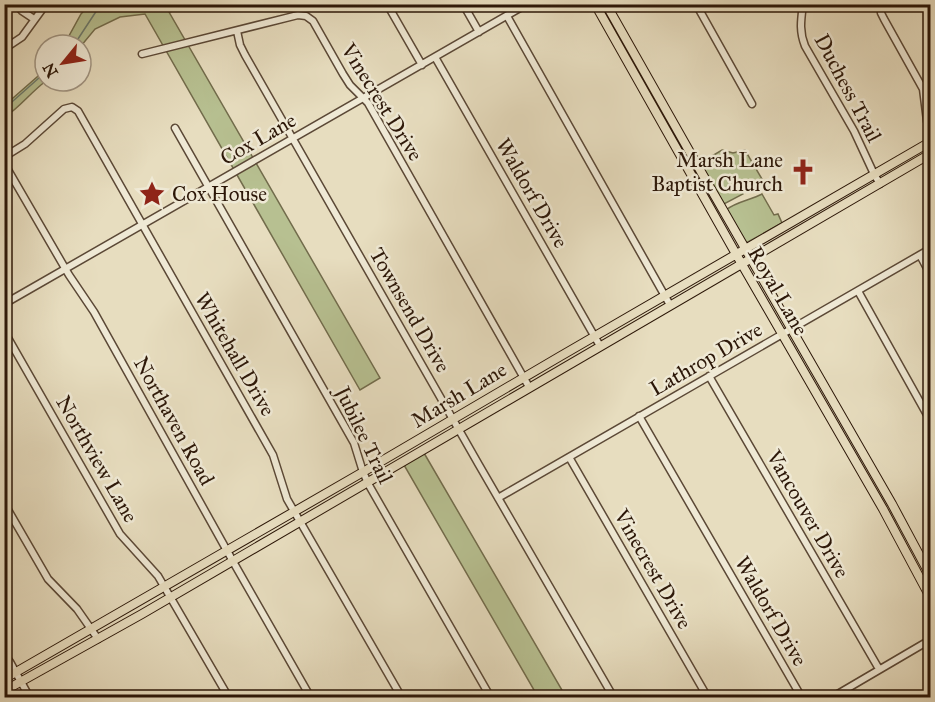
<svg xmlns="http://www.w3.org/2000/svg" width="935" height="702" viewBox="0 0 935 702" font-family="'IM FELL Great Primer',serif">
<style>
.green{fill:#b7c091;stroke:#726c4c;stroke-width:1.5}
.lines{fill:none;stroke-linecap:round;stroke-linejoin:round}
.stream{stroke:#6c7a6d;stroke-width:1.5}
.minor-casing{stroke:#5b4836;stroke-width:9}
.major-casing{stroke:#2c1708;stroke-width:10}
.minor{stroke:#efe9d5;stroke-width:6}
.major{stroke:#e7ddbf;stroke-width:8}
.labels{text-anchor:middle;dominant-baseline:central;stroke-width:5;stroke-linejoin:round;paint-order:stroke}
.street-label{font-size:21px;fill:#2c1708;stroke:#efe9d5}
.poi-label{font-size:21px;fill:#2c1708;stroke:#efe9d5;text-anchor:end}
</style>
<rect width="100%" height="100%" fill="#e7ddbf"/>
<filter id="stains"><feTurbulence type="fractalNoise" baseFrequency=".00333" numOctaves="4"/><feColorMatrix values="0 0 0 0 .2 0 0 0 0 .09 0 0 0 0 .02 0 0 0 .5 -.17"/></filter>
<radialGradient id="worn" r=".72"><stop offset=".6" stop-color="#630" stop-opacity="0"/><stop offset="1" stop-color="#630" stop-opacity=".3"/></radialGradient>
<path class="green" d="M 89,5 L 198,5 L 169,12 L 380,378 L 360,390 L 145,14 L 120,17 L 95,29 L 81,46 L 81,45 L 64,45 L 81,14 Z
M 45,70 L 46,81 C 31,92 20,107 5,117 L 5,105 Z
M 722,150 L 733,153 L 745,150 L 762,179 L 742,191 L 743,194 L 724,204 L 722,203 L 700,163 Z
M 762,194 L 774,215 L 778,214 L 782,223 L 748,242 L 745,242 L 726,210 C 735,202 751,200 762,194 Z
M 424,453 L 566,697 L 538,697 L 404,465 Z"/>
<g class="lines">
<path class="stream" d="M 74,45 L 97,10 L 114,4
M 4,109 L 40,77 L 45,74"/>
<g class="minor-casing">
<path id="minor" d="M 16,4 L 22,11 L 34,19
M 387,4 L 422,65
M 463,4 L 479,32
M 696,4 L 752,104
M 803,4 C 801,20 799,31 805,46 L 854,131 L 874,174 L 880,184
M 880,4 L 881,13 L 884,19 L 923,89 L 927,121 L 930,130
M 507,16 L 670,305
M 237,31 L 240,45 L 245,55 L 479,465 L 614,698
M 4,49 L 22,37 L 46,4
M 142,54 L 298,15 L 306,16 L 313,21 L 343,74 L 350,85 L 368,103 L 529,387
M 435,57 L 600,346
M 175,128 L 354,443 L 363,472 L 370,487 L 491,698
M 4,157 L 25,144 L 64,109 L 72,107 L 78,111 L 273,455 L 287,499 L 402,698
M 4,163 L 69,275 L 94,312 L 235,565 L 311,698
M 920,255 L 930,274
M 858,291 L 930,420
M 4,304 L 527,4
M 4,331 L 120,534 L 158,576 L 229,698
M 709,376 L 879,669
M 639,416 L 802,698
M 569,457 L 708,698
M 498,498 L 930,249
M 4,503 L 48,579 L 77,609 L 98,639
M 4,654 L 10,662 L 30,698
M 831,698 L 930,640"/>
</g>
<g class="major-casing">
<path id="major" d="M 595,4 L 736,254 L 883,509 L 930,597
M 606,4 L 696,163 L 892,504 L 930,575
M 4,679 L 363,472 L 559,357 L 930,142
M 4,691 L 142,614 L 930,154"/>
</g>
<use href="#minor" class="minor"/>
<use href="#major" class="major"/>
</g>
<defs>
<g id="church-bare" transform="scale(2.07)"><path d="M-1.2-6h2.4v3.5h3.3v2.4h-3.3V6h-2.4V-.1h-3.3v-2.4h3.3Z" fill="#8f2418" stroke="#efe9d5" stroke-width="2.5" paint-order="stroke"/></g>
<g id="sight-bare" transform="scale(2.07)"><path d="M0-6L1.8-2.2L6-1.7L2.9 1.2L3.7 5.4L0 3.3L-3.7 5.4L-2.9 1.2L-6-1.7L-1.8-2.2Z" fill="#8f2418" stroke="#efe9d5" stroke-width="2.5" paint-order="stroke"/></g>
</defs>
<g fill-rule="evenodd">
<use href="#church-bare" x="803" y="172"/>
<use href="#sight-bare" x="152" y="194"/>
</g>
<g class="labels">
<g class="street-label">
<text transform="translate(848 88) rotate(62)">Duchess Trail</text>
<text transform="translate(382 102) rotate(58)">Vinecrest Drive</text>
<text transform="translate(258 139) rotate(-30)">Cox Lane</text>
<text transform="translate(532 193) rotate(60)">Waldorf Drive</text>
<text transform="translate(778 291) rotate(60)">Royal Lane</text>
<text transform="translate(410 310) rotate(60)">Townsend Drive</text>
<text transform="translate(235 354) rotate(60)">Whitehall Drive</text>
<text transform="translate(706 359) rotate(-30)">Lathrop Drive</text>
<text transform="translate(459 395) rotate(-31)">Marsh Lane</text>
<text transform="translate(174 421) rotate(61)">Northaven Road</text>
<text transform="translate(364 435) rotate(64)">Jubilee Trail</text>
<text transform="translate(97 459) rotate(60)">Northview Lane</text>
<text transform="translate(808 514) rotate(60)">Vancouver Drive</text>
<text transform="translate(653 569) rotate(60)">Vinecrest Drive</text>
<text transform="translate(771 611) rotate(60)">Waldorf Drive</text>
</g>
<g class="poi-label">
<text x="783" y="160">Marsh Lane<tspan x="783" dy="24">Baptist Church</tspan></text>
<text x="172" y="194" text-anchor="start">Cox House</text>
</g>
</g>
<rect width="935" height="702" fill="none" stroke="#e7ddbf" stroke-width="24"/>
<rect x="6" y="6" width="923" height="690" fill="none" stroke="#2c1708" stroke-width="3"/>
<rect x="12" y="12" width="911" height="678" fill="none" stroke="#2c1708" stroke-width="1.5"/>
<g transform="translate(63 63) rotate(240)"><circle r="28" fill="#efe9d5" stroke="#a19583" stroke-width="1.5"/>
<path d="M0-4.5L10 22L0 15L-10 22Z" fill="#8f2418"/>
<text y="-9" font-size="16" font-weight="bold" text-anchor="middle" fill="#2c1708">N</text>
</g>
<rect width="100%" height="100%" filter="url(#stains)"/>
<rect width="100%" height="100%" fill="url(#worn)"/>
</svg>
